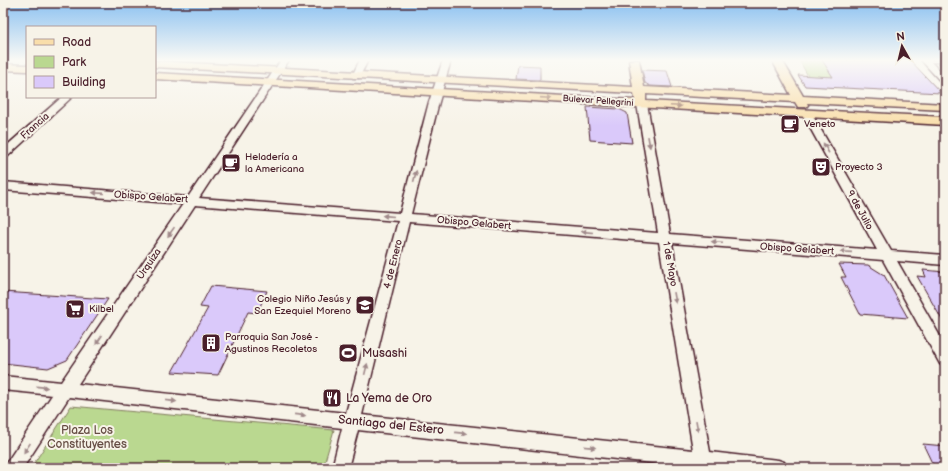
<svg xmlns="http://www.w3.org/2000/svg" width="948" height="471" viewBox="0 0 948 471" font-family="'Balsamiq Sans',sans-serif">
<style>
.green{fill:#bad890;stroke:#827c5e}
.building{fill:#dac9fa;stroke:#4a1f2b}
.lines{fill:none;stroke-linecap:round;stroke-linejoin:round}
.minor-casing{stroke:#4a1f2b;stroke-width:3}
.major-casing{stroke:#4a1f2b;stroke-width:3}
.minor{fill:#f7f3e8;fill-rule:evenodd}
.major{fill:#f9deab;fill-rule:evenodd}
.oneway{fill:#a27e6b}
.oneway2{fill:#a0898a}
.labels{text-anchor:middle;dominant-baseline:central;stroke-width:4;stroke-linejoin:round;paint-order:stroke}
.far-street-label{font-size:9px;fill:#4a1f2b;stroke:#f7f3e8}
.poi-label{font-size:10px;fill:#4a1f2b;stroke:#f7f3e8;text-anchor:start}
.street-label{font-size:10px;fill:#4a1f2b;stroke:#f7f3e8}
.near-poi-label{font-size:12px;fill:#4a1f2b;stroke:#f7f3e8;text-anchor:start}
.near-street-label{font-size:12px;fill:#4a1f2b;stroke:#f7f3e8}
.near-park-label{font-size:12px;fill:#664d44;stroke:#f7f3e8}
</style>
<rect width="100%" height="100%" fill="#f7f3e8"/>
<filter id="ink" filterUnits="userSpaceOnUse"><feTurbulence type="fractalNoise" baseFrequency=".025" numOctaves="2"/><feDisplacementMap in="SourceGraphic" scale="8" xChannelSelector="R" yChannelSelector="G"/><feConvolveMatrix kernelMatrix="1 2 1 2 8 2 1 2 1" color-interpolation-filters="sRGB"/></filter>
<g filter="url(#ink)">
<path class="green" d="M 799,60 L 822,60 L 833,77 L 808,76 Z
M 71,406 L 334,430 L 323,468 L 31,468 Z"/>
<path class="building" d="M 822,60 L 910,60 L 941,93 L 805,86 L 798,75 L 833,77 Z
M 518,65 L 540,66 L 540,80 L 516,79 Z
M 642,70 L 667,71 L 672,87 L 650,86 L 645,83 Z
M 587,107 L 619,109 L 627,113 L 632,143 L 590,140 Z
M 839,264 L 868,265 L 884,275 L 908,318 L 860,314 L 841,277 L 846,277 Z
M 923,270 L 945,272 L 945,325 L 917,276 L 926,277 Z
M 211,286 L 267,291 L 257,313 L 248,312 L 218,375 L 172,372 L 208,308 L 200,307 Z
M 3,292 L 108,299 L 67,360 L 48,368 L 3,363 Z
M 923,444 L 945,446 L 945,466 L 933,465 Z"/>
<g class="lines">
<g class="minor-casing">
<path id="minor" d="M 281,60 L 289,60 L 199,198 L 400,213 L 429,102 L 443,60 L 451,60 L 439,102 L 411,214 L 658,233 L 637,104 L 642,101 L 647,104 L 670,234 L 877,250 L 802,113 L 807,110 L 810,111 L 891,251 L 945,255 L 945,265 L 897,261 L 945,345 L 945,366 L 940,364 L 883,260 L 672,243 L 710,452 L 778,460 L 784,462 L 786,468 L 696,468 L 358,430 L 348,468 L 332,468 L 342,428 L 69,397 L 23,468 L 5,468 L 7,462 L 52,395 L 3,390 L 3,376 L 61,382 L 183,204 L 3,190 L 3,182 L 188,197 ZM 195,205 L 398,221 L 346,413 L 78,384 ZM 409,222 L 659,242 L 693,450 L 362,415 Z
M 360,60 L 368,60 L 359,78 L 353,78 L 352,76 Z
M 921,60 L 945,60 L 945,62 L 931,62 L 945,76 L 945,84 L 942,83 Z
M 62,97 L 72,97 L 7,157 L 3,158 L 3,149 Z"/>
</g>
<g class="major-casing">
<path id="major" d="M 629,60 L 639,60 L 644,87 L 791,95 L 772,60 L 782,60 L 803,96 L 945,104 L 945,110 L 807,103 L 808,105 L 806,107 L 798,107 L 795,102 L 646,94 L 646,101 L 945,117 L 945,125 L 155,79 L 155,73 L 635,100 L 634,93 L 155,67 L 155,61 L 633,87 Z
M 3,64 L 27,65 L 27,71 L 3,70 Z"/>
</g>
<use href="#minor" class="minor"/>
<use href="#major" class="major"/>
</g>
<defs><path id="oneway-solid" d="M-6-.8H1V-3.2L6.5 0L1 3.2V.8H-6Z"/></defs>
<g class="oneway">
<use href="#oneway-solid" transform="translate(546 98) rotate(4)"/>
<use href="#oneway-solid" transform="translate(676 106) rotate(3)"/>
</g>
<g class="oneway2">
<use href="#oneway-solid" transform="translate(649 142) rotate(80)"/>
<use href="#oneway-solid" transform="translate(826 148) rotate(-119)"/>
<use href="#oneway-solid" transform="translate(415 176) rotate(-76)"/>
<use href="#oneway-solid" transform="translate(98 193) rotate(-176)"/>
<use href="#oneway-solid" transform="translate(388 216) rotate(-175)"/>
<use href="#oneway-solid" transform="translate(171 232) rotate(125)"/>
<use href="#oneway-solid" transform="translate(587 232) rotate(-175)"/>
<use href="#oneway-solid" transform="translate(717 242) rotate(-176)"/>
<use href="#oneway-solid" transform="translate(846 252) rotate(-176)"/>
<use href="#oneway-solid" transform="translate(675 298) rotate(80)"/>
<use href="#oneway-solid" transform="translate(99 340) rotate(124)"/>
<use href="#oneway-solid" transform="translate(366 369) rotate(-76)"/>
<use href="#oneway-solid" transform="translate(42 387) rotate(6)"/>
<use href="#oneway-solid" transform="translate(171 401) rotate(6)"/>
<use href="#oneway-solid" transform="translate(300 415) rotate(6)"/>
<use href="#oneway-solid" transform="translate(697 426) rotate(80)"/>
<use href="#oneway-solid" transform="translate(461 433) rotate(6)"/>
<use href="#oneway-solid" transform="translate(590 447) rotate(6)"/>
<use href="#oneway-solid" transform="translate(27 448) rotate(124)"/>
</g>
</g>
<linearGradient id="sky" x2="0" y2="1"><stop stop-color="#8bc1f1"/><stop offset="0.48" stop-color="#fbfaf5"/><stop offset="1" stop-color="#fbfaf5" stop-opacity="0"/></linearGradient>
<rect width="948" height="126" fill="url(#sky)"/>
<defs>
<g id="cafe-square" transform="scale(1)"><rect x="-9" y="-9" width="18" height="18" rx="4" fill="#4a1f2b" stroke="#f7f3e8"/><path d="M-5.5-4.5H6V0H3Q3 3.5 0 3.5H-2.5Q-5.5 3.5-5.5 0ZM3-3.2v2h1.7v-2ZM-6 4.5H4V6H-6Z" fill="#fff"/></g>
<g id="theatre-square" transform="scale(1)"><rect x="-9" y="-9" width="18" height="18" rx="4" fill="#4a1f2b" stroke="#f7f3e8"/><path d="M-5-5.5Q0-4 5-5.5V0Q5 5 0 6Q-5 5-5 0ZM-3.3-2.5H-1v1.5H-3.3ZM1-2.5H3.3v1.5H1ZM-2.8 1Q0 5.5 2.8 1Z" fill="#fff"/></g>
<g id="school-square" transform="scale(1)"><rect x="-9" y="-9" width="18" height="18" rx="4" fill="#4a1f2b" stroke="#f7f3e8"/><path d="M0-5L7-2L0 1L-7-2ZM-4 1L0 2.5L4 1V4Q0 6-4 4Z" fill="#fff"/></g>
<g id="supermarket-square" transform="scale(1)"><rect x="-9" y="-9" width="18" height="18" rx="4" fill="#4a1f2b" stroke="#f7f3e8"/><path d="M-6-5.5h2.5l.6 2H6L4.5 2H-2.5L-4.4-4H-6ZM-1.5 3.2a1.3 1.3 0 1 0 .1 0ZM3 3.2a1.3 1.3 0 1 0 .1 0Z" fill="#fff"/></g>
<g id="building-square" transform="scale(1)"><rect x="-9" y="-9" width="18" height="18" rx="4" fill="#4a1f2b" stroke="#f7f3e8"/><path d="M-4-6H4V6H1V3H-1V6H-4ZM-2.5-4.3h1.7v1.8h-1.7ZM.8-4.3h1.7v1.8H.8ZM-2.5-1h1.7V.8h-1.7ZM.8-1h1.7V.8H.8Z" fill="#fff"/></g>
<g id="stadium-square" transform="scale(1)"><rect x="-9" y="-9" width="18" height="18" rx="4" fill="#4a1f2b" stroke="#f7f3e8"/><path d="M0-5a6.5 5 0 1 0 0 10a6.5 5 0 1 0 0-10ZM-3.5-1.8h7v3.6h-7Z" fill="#fff"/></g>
<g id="restaurant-square" transform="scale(1)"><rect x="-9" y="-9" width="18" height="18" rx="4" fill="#4a1f2b" stroke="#f7f3e8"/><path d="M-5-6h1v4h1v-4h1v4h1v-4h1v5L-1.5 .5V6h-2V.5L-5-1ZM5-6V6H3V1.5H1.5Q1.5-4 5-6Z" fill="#fff"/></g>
</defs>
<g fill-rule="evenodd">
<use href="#cafe-square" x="790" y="124"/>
<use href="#cafe-square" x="231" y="163"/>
<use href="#theatre-square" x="821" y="167"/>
<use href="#school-square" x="365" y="305"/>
<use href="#supermarket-square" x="75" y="309"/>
<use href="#building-square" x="211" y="343"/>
<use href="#stadium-square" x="348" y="353"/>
<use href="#restaurant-square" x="332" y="398"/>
</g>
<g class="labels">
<g class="far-street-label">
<text transform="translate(598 101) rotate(4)">Bulevar Pellegrini</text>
</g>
<g class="poi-label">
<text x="804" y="124">Veneto</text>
<text x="245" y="157">Heladería a<tspan x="245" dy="12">la Americana</tspan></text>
<text x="835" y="167">Proyecto 3</text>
<text x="351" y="299" text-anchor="end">Colegio Niño Jesús y<tspan x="351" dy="12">San Ezequiel Moreno</tspan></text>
<text x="89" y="309">Kilbel</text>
<text x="225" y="337">Parroquia San José -<tspan x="225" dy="12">Agustinos Recoletos</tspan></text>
</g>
<g class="street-label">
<text transform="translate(35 126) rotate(-42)">Francia</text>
<text transform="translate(151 197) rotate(4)">Obispo Gelabert</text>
<text transform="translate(860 210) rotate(61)">9 de Julio</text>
<text transform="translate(474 223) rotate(5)">Obispo Gelabert</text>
<text transform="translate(797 249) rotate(4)">Obispo Gelabert</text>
<text transform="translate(149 264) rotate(-56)">Urquiza</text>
<text transform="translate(393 264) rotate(-76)">4 de Enero</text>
<text transform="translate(670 264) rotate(80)">1 de Mayo</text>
</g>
<g class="near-poi-label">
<text x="362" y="353">Musashi</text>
<text x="346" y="398">La Yema de Oro</text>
</g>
<g class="near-street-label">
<text transform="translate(391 425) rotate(6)">Santiago del Estero</text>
</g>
<g class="near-park-label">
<text x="87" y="430">Plaza Los<tspan x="87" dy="14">Constituyentes</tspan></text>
</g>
</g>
<rect width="948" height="471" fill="none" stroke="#f7f3e8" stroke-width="16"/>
<rect x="8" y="8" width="932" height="455" fill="none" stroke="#4a1f2b" stroke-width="1.5" filter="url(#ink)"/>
<rect x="26" y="26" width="130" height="72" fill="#f7f3e8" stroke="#b29e9c"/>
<rect x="34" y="39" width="20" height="6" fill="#f9deab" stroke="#b29e9c"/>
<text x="62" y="46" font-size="12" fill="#4a1f2b">Road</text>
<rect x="34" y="56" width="20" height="12" fill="#bad890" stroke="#b29e9c"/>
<text x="62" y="66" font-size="12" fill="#4a1f2b">Park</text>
<rect x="34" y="76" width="20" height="12" fill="#dac9fa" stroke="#b29e9c"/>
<text x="62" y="86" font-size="12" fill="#4a1f2b">Building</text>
<g transform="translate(902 46) rotate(352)" stroke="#f7f3e8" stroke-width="3" paint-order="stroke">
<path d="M0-3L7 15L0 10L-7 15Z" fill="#4a1f2b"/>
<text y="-6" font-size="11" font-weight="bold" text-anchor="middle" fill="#4a1f2b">N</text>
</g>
</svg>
